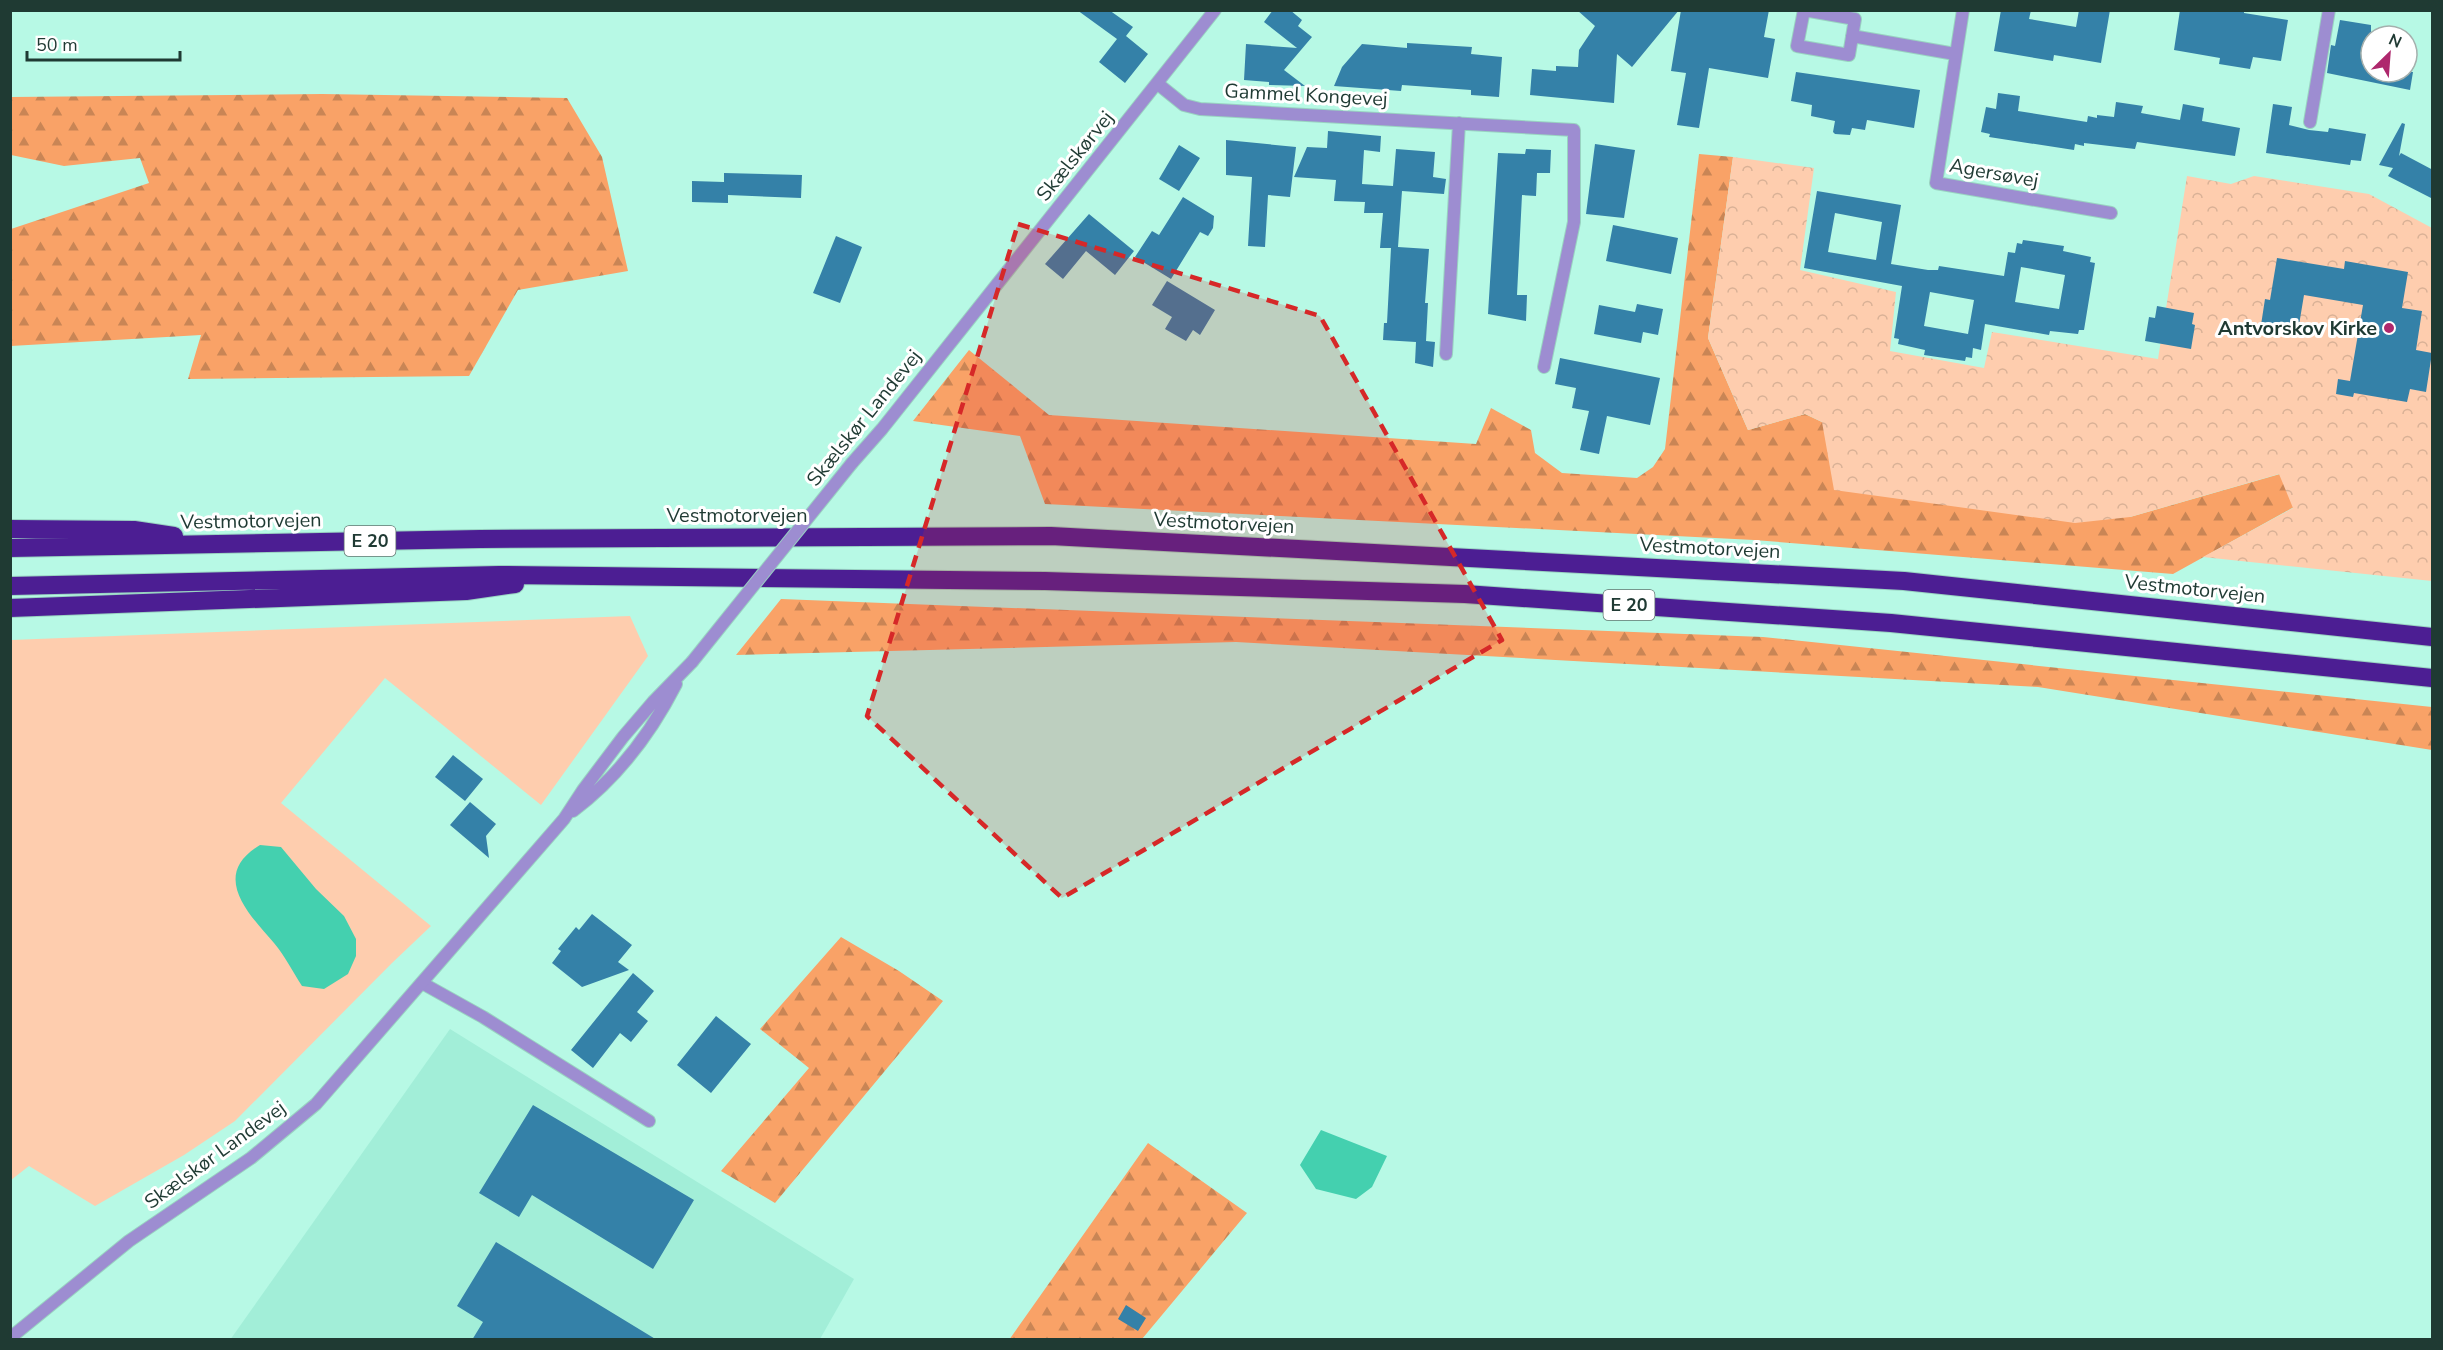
<svg xmlns="http://www.w3.org/2000/svg" width="2443" height="1350" viewBox="0 0 2443 1350" font-family="'Nunito Sans',sans-serif">
<style>
.built{fill:#a2eed8}
.green{fill:#fecdae}
.forest{fill:url(#forest-firs)}
.park{fill:url(#park-crowns)}
.water{fill:#44d0af}
.building{fill:#3481a8;fill-rule:evenodd}
.lines{fill:none;stroke-linecap:round;stroke-linejoin:round}
.minor-casing{stroke:#99d3c1;stroke-width:14}
.tertiary-casing{stroke:#99d3c1;stroke-width:14}
.motorway-casing{stroke:#99d3c1;stroke-width:20}
.minor{stroke:#9d8dd1;stroke-width:12}
.tertiary{stroke:#9d8dd1;stroke-width:12}
.motorway{stroke:#4c1e93;stroke-width:18}
.tertiary-bridge-casing{stroke:#99d3c1;stroke-width:14;stroke-linecap:butt}
.tertiary-bridge{stroke:#9d8dd1;stroke-width:12}
.marked{fill:#d62828;fill-opacity:0.2;stroke:#d62828;stroke-width:4.5;stroke-dasharray:12 8;stroke-linejoin:round}
.poi-dot{fill:#ae286d;stroke:#fff;stroke-width:2}
.labels{text-anchor:middle;dominant-baseline:central;stroke-width:6;stroke-linejoin:round;paint-order:stroke}
.shield{fill:#fff;stroke:#627570;stroke-width:1.5}
.shield-label{font-size:18px;font-weight:bold;fill:#1f3a33}
.street-label{font-size:20px;fill:#1f3a33;stroke:#fff}
.poi-label{font-size:20px;font-weight:bold;fill:#1f3a33;stroke:#fff;text-anchor:end}
</style>
<defs>
<pattern id="forest-firs" width="22" height="20" patternUnits="userSpaceOnUse" patternTransform="scale(1.5)"><rect width="22" height="20" fill="#f9a267"/><path d="M5 1l3.5 6h-7zM16 11l3.5 6h-7z" fill="#c98555"/></pattern>
<pattern id="park-crowns" width="20" height="18" patternUnits="userSpaceOnUse" patternTransform="scale(1.5)"><rect width="20" height="18" fill="#fecdae"/><path d="M2 6a3 3 0 1 1 6 0M12 15a3 3 0 1 1 6 0" fill="none" stroke="#d9b196"/></pattern>
</defs>
<rect width="100%" height="100%" fill="#b7f9e5"/>
<path class="built" d="M 450,1029 L 854,1279 L 820,1339 L 230,1340 Z"/>
<path class="green" d="M 630,616 L 648,656 L 541,805 L 385,678 L 281,803 L 431,926 L 392,963 L 235,1121 L 184,1155 L 95,1206 L 29,1166 L 11,1180 L 11,640 Z"/>
<path class="forest" d="M 322,94 L 567,98 L 602,157 L 628,271 L 518,290 L 469,376 L 188,379 L 201,335 L 11,346 L 11,229 L 149,183 L 140,158 L 64,166 L 11,155 L 11,97 Z
M 1699,154 L 1733,157 L 1708,338 L 1748,430 L 1805,414 L 1822,422 L 2130,517 L 2280,474 L 2294,507 L 2173,574 L 1754,540 L 1045,504 L 1020,436 L 913,421 L 969,350 L 1049,415 L 1476,444 L 1491,408 L 1531,430 L 1535,453 L 1562,473 L 1637,478 L 1653,467 L 1665,449 Z
M 781,599 L 1763,637 L 2432,707 L 2432,750 L 2038,687 L 1236,642 L 736,655 Z
M 841,937 L 899,971 L 943,1001 L 775,1203 L 721,1171 L 809,1068 L 760,1029 Z
M 1148,1143 L 1247,1213 L 1142,1339 L 1009,1340 Z"/>
<path class="park" d="M 1733,157 L 1814,168 L 1800,270 L 1896,292 L 1890,351 L 1984,368 L 1992,332 L 2158,359 L 2187,176 L 2231,184 L 2254,176 L 2369,194 L 2432,228 L 2432,581 L 2203,557 L 2293,508 L 2279,474 L 2130,517 L 2075,523 L 1834,490 L 1822,422 L 1805,414 L 1748,430 L 1708,338 Z"/>
<path class="water" d="M 260,845 L 281,847 L 316,889 L 344,916 L 356,939 L 356,956 L 348,974 L 324,989 L 302,986 C 293,972 285,956 274,943 C 248,913 210,875 260,845 Z
M 1321,1130 L 1387,1156 L 1372,1187 L 1356,1199 L 1316,1189 L 1300,1165 Z"/>
<path class="building" d="M 1077,10 L 1109,10 L 1133,27 L 1126,36 L 1148,54 L 1125,83 L 1099,62 L 1117,39 Z
M 1273,10 L 1290,10 L 1302,20 L 1298,26 L 1312,37 L 1284,70 L 1305,86 L 1269,85 L 1269,82 L 1244,80 L 1246,44 L 1297,48 L 1264,22 Z
M 1577,10 L 1679,10 L 1632,67 L 1617,54 L 1614,103 L 1530,95 L 1532,69 L 1556,71 L 1556,66 L 1578,67 L 1579,50 L 1595,26 Z
M 1681,10 L 1769,10 L 1764,37 L 1775,39 L 1768,78 L 1709,68 L 1699,128 L 1677,125 L 1686,73 L 1671,71 Z
M 2001,10 L 2031,10 L 2029,19 L 2076,27 L 2079,10 L 2110,10 L 2101,63 L 2054,55 L 2053,61 L 1994,51 Z
M 2180,10 L 2244,10 L 2244,13 L 2288,20 L 2281,61 L 2253,57 L 2250,69 L 2219,64 L 2220,58 L 2174,50 Z
M 2340,20 L 2371,25 L 2371,72 L 2413,72 L 2410,90 L 2327,73 L 2331,45 L 2335,46 Z
M 1407,43 L 1472,47 L 1471,54 L 1502,57 L 1499,97 L 1471,95 L 1471,90 L 1402,85 L 1401,91 L 1334,86 L 1342,67 L 1362,44 L 1407,48 Z
M 1796,72 L 1920,90 L 1914,128 L 1867,120 L 1865,130 L 1852,128 L 1850,135 L 1835,134 L 1833,132 L 1835,121 L 1811,116 L 1812,105 L 1791,101 Z
M 1998,93 L 2020,96 L 2018,111 L 2087,122 L 2088,116 L 2097,118 L 2097,115 L 2114,117 L 2116,102 L 2143,106 L 2141,113 L 2180,120 L 2183,104 L 2204,108 L 2202,121 L 2240,128 L 2235,156 L 2137,142 L 2135,149 L 2084,143 L 2084,146 L 2075,144 L 2074,150 L 1989,137 L 1990,134 L 1981,132 L 1986,107 L 1996,109 Z
M 2273,104 L 2292,107 L 2289,125 L 2309,130 L 2328,132 L 2329,128 L 2366,134 L 2361,161 L 2351,160 L 2350,165 L 2266,153 Z
M 2402,123 L 2405,124 L 2399,156 L 2401,153 L 2433,170 L 2433,199 L 2388,176 L 2393,168 L 2379,165 Z
M 1328,131 L 1381,136 L 1380,152 L 1364,150 L 1362,184 L 1393,186 L 1396,149 L 1435,152 L 1433,177 L 1446,179 L 1444,194 L 1402,191 L 1398,247 L 1429,249 L 1425,303 L 1428,303 L 1426,341 L 1435,342 L 1433,367 L 1415,363 L 1416,342 L 1383,340 L 1384,323 L 1387,323 L 1391,248 L 1380,248 L 1383,213 L 1364,213 L 1365,202 L 1334,201 L 1336,180 L 1294,177 L 1307,147 L 1327,148 Z
M 1226,140 L 1296,147 L 1290,197 L 1268,195 L 1265,247 L 1248,246 L 1252,177 L 1226,175 Z
M 1595,144 L 1635,150 L 1624,218 L 1586,214 Z
M 1179,145 L 1200,158 L 1179,191 L 1159,179 Z
M 1526,149 L 1551,150 L 1550,173 L 1537,173 L 1536,196 L 1522,195 L 1517,295 L 1527,295 L 1526,321 L 1488,314 L 1498,153 L 1525,154 Z
M 724,173 L 802,175 L 801,198 L 728,195 L 728,203 L 692,202 L 692,181 L 724,182 Z
M 1817,191 L 1901,205 L 1891,264 L 1928,270 L 1938,270 L 1939,266 L 2004,276 L 2008,252 L 2015,253 L 2017,243 L 2022,244 L 2023,240 L 2064,246 L 2063,251 L 2091,257 L 2090,262 L 2095,263 L 2084,330 L 2079,330 L 2078,334 L 2050,331 L 2049,335 L 1985,324 L 1981,350 L 1973,348 L 1972,358 L 1966,357 L 1965,361 L 1924,355 L 1925,350 L 1898,344 L 1899,339 L 1894,338 L 1902,286 L 1804,268 ZM 1835,213 L 1882,222 L 1876,260 L 1828,252 ZM 2021,267 L 2065,275 L 2059,309 L 2015,302 ZM 1930,292 L 1974,300 L 1968,334 L 1924,326 Z
M 1183,197 L 1214,216 L 1213,228 L 1208,236 L 1200,232 L 1171,279 L 1135,257 L 1152,231 L 1159,235 Z
M 1089,214 L 1134,251 L 1115,275 L 1086,251 L 1063,279 L 1045,264 Z
M 1613,225 L 1678,238 L 1671,274 L 1606,261 Z
M 836,236 L 862,247 L 840,303 L 813,293 Z
M 2277,258 L 2344,269 L 2345,261 L 2408,272 L 2402,308 L 2422,311 L 2416,350 L 2432,353 L 2426,392 L 2410,389 L 2407,402 L 2354,393 L 2353,397 L 2336,394 L 2338,379 L 2350,381 L 2363,305 L 2304,295 L 2298,331 L 2261,325 L 2265,299 L 2270,300 Z
M 1167,281 L 1215,310 L 1200,335 L 1193,330 L 1186,341 L 1165,329 L 1172,317 L 1152,305 Z
M 1637,304 L 1663,309 L 1658,335 L 1643,332 L 1641,343 L 1594,334 L 1599,305 L 1635,312 Z
M 2157,306 L 2194,313 L 2192,324 L 2195,325 L 2191,349 L 2145,341 L 2149,317 L 2155,318 Z
M 1560,358 L 1660,378 L 1650,425 L 1607,416 L 1599,454 L 1580,450 L 1589,411 L 1572,408 L 1576,388 L 1555,384 Z
M 453,755 L 483,779 L 465,801 L 435,777 Z
M 470,802 L 496,824 L 486,836 L 489,858 L 450,825 Z
M 592,914 L 632,945 L 618,962 L 629,970 L 582,987 L 552,963 L 561,951 L 558,949 L 576,927 L 579,930 Z
M 633,973 L 654,991 L 637,1012 L 648,1021 L 631,1042 L 620,1033 L 593,1068 L 571,1050 Z
M 716,1016 L 751,1044 L 711,1093 L 677,1065 Z
M 533,1105 L 694,1200 L 653,1269 L 532,1195 L 519,1217 L 479,1193 Z
M 496,1242 L 657,1340 L 472,1340 L 483,1322 L 457,1306 Z
M 1126,1305 L 1146,1318 L 1138,1331 L 1118,1319 Z"/>
<g class="lines">
<g class="minor-casing">
<path id="minor" d="M 1804,10 L 1797,46 L 1849,55 L 1855,19 L 1804,10
M 1963,10 L 1936,183 L 2111,213
M 1852,36 L 1955,54
M 1158,84 L 1184,105 L 1200,109 L 1574,130 L 1574,222 L 1544,367
M 2310,122 L 2329,10
M 1446,354 L 1459,123
M 422,983 L 483,1017 L 649,1121"/>
</g>
<g class="tertiary-casing">
<path id="tertiary" d="M 852,463 L 882,429 L 1215,10
M 573,811 C 618,777 651,733 676,684
M 10,1338 L 129,1241 L 251,1158 L 316,1104 L 564,819 L 583,790 L 623,737 L 653,702 L 692,662"/>
</g>
<g class="motorway-casing">
<path id="motorway" d="M 10,529 L 134,530 L 174,536
M 10,548 L 480,539 L 1051,536 L 1904,581 L 2432,637
M 10,586 L 499,575 L 1045,581 L 1465,594 L 1891,623 L 2432,678
M 10,608 L 466,591 L 515,584"/>
</g>
<use href="#minor" class="minor"/>
<use href="#tertiary" class="tertiary"/>
<use href="#motorway" class="motorway"/>
<g class="tertiary-bridge-casing">
<path id="tertiary-bridge" d="M 692,662 L 852,463"/>
</g>
<use href="#tertiary-bridge" class="tertiary-bridge"/>
</g>
<path class="marked" d="M 1018,224 L 1320,316 L 1502,640 L 1062,898 L 867,716 Z"/>
<circle class="poi-dot" cx="2389" cy="328" r="6"/>
<g class="labels">
<g class="shield">
<rect x="344.5" y="526" width="51" height="30" rx="4.5"/>
<rect x="1603.5" y="590" width="51" height="30" rx="4.5"/>
</g>
<g class="shield-label">
<text x="370" y="541">E 20</text>
<text x="1629" y="605">E 20</text>
</g>
<g class="street-label">
<text transform="translate(1306 95) rotate(3)">Gammel Kongevej</text>
<text transform="translate(1075 156) rotate(-51)">Skælskørvej</text>
<text transform="translate(1994 173) rotate(10)">Agersøvej</text>
<text transform="translate(864 418) rotate(-51)">Skælskør Landevej</text>
<text x="737" y="515">Vestmotorvejen</text>
<text transform="translate(251 521) rotate(-1)">Vestmotorvejen</text>
<text transform="translate(1224 523) rotate(3)">Vestmotorvejen</text>
<text transform="translate(1710 548) rotate(3)">Vestmotorvejen</text>
<text transform="translate(2195 589) rotate(6)">Vestmotorvejen</text>
<text transform="translate(215 1155) rotate(-36)">Skælskør Landevej</text>
</g>
<g class="poi-label">
<text x="2377" y="328">Antvorskov Kirke</text>
</g>
</g>
<rect width="2443" height="1350" fill="none" stroke="#1f3a33" stroke-width="24"/>
<g transform="translate(2389 54) rotate(25)"><circle r="28" fill="#ffffff" stroke="#a5b0ad" stroke-width="1.5"/>
<path d="M0-4.5L10 22L0 15L-10 22Z" fill="#ae286d"/>
<text y="-9" font-size="16" font-weight="bold" text-anchor="middle" fill="#1f3a33">N</text>
</g>
<path d="M27 51v9h153v-9" fill="none" stroke="#1f3a33" stroke-width="3"/>
<text x="36" y="51" font-size="18" fill="#1f3a33" stroke="#ffffff" stroke-width="4.5" paint-order="stroke">50 m</text>
</svg>
